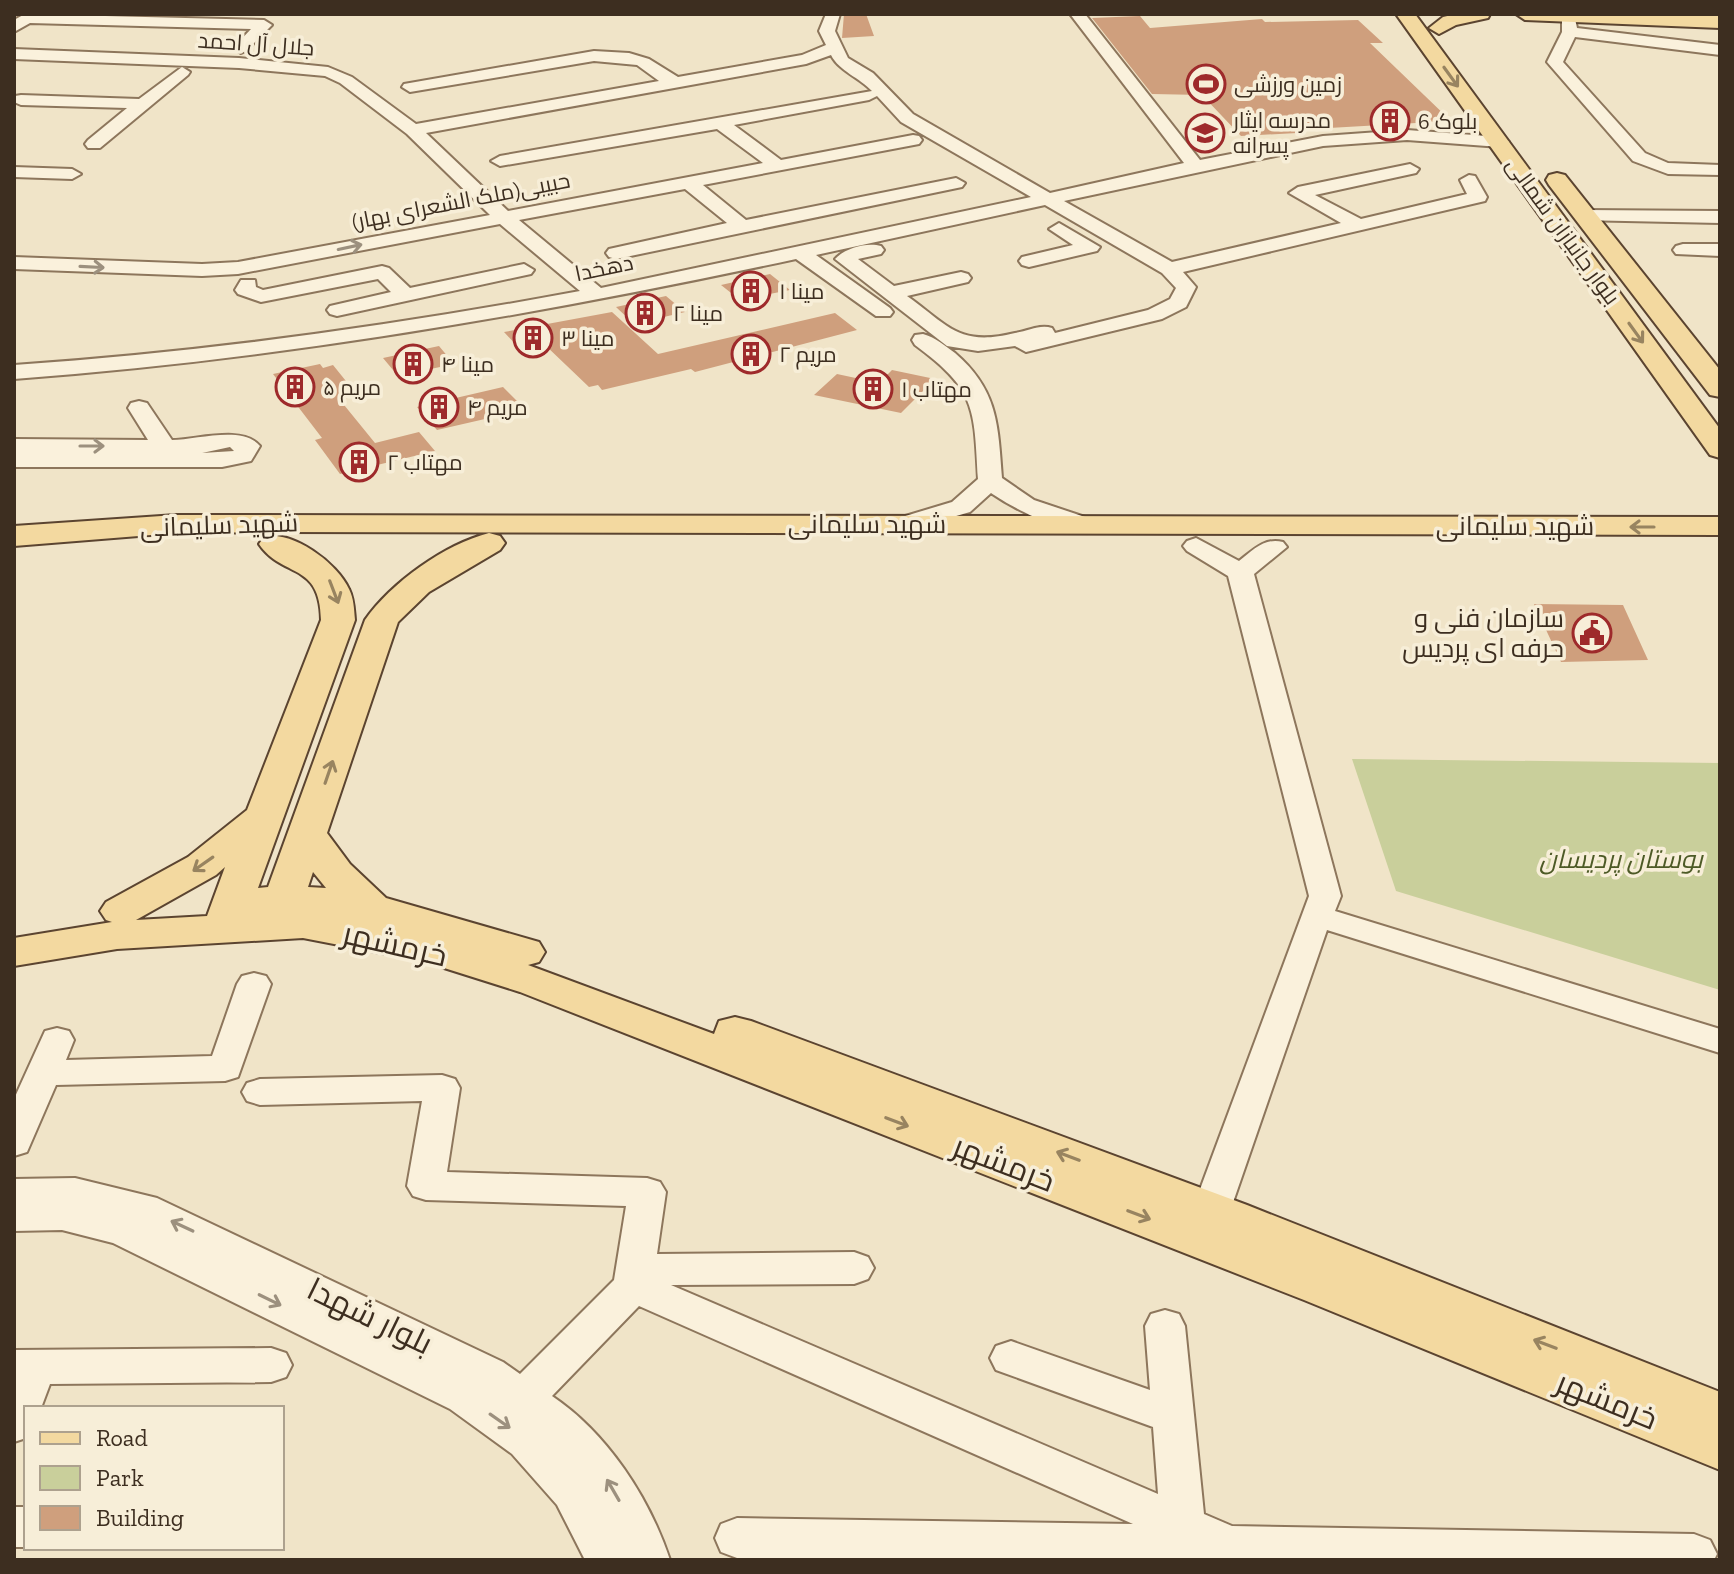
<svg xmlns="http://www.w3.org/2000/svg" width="1734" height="1574" viewBox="0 0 1734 1574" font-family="'Zilla Slab',Cairo,serif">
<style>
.green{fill:#c9cf9b}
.building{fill:#cf9f7d}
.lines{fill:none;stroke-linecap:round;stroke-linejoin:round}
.minor-casing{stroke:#8d765c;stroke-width:4}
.major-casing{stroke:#5b4430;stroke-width:4}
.minor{fill:#faf1dc;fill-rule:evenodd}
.major{fill:#f3d9a0;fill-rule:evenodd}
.oneway{stroke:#988460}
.oneway2{stroke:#9c907e}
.labels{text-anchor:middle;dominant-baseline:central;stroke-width:7;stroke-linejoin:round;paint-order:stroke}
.far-street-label{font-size:22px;fill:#3d2e20;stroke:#f7eed8}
.far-poi-label{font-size:22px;fill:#3d2e20;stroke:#f7eed8;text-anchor:start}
.street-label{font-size:26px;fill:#3d2e20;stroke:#f7eed8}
.poi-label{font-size:26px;fill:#3d2e20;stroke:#f7eed8;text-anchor:end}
.park-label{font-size:26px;font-style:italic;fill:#4d5a26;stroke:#f7eed8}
.near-street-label{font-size:32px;fill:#3d2e20;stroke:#f7eed8}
</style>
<rect width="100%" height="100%" fill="#f0e4c8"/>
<path class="green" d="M 1352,759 L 1720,763 L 1720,990 L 1396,891 Z"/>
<path class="building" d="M 844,14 L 866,14 L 874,36 L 842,38 Z
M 1140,16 L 1150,28 L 1262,19 L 1265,22 L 1358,20 L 1383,43 L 1370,43 L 1451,121 L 1294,130 L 1297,133 L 1241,136 L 1202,95 L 1152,94 L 1092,18 Z
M 770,274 L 790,290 L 740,300 L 721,285 Z
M 666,296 L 685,312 L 634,324 L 616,307 Z
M 612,312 L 658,354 L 835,313 L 857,330 L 695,372 L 691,369 L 602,390 L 598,385 L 589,387 L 544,344 L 520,349 L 504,332 Z
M 439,346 L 454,364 L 398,376 L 383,358 Z
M 320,364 L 323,368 L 333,365 L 354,391 L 344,393 L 348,398 L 340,400 L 375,443 L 419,432 L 435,451 L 340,474 L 315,440 L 322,438 L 273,374 Z
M 892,370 L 935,379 L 901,413 L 814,395 L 837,374 L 879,383 Z
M 503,387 L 521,405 L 510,407 L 515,412 L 437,430 L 417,407 Z
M 1534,604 L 1623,605 L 1648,660 L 1561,662 Z"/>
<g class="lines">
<g class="minor-casing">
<path id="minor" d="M 25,14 L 264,20 L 272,25 L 246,51 L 241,53 L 233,48 L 251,29 L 30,23 L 14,32 L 14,20 Z
M 826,14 L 840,14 L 835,31 L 848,58 L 873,73 L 913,114 L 1050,193 L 1184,163 L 1070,14 L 1085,14 L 1200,160 L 1323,136 L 1407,130 L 1500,137 L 1509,142 L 1500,147 L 1407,140 L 1323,146 L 1064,201 L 1172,262 L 1341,223 L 1289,193 L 1298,187 L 1410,164 L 1419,169 L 1416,173 L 1315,195 L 1361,219 L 1467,194 L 1460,180 L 1469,175 L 1475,176 L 1487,197 L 1485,201 L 1183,272 L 1196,287 L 1186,307 L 1162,319 L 1026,352 L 1015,346 L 978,351 L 947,346 L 835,259 C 845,248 867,242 881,246 L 884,250 L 881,254 L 858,259 L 894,286 L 961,272 L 968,274 L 971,278 L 968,282 L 907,296 C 949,326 959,347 1015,333 C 1028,331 1040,324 1052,328 L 1055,333 L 1148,310 L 1170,299 L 1176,288 L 1162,273 L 1045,205 L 816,255 L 890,308 L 893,312 L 890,316 L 876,316 L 796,259 C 537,315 278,359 14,379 L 14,365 C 205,352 392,326 580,291 L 500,224 L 238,274 L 202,276 L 14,269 L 14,257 L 202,264 L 238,262 L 490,215 L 407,134 L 340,83 L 325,76 L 239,68 L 14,59 L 14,49 L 239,58 L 328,67 L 352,77 L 416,124 L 659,81 L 637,65 L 594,61 L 410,92 L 402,87 L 404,84 L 594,51 L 629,53 L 649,59 L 678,77 L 802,55 L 826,45 L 819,31 ZM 831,55 C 839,71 860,78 872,91 L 500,156 L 491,161 L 500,166 L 717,129 L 763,163 L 508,211 L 426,133 L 806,64 ZM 877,96 L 901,122 L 1031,197 L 601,288 L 519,220 L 685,189 L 727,223 L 609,249 L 606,253 L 609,257 L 616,259 L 962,187 L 965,183 L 956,178 L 746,220 L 703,185 L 919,144 L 922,140 L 919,136 L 913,135 L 781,160 L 734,125 L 869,100 Z
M 1562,14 L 1574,14 L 1577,28 L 1720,45 L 1720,55 L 1575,37 L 1563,62 L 1645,153 L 1668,163 L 1720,165 L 1720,175 L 1668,174 L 1633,161 L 1547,62 L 1562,32 Z
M 182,67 L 190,72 L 188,75 L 100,148 L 88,148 L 85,144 L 88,140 L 127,108 L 21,105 L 14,102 L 15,96 L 21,95 L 139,99 Z
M 14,167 L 72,169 L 81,174 L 72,179 L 14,177 Z
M 1585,210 L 1720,211 L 1720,223 L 1578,220 L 1576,216 L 1578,212 Z
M 1059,223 L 1100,247 L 1097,251 L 1029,267 L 1022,265 L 1019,261 L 1022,257 L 1073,245 L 1049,229 Z
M 1683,244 L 1720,244 L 1720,256 L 1676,254 L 1673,250 L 1676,246 Z
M 524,264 L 534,270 L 531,274 L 337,316 L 330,314 L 327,310 L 330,306 L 391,292 L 378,279 L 261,302 L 238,294 L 235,290 L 241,280 L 255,280 L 256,287 L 263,290 L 382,266 L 389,268 L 410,288 Z
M 923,334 C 935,337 945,346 955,353 C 998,390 998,425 1002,478 L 1034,500 L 1094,520 L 1097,525 L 1094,530 C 1067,537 1013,508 991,493 L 970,512 L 901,532 L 892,530 L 889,525 L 892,520 L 952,502 L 978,479 C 974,407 976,390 915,345 L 912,340 L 915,335 Z
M 139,401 L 147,403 L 172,440 C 196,440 243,425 260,446 L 251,461 L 222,467 L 14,467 L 14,439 L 148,440 L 128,408 L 131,403 ZM 230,447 L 234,451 L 202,453 Z
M 1196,538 L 1239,561 C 1253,550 1265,537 1283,542 L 1287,547 L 1254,574 L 1341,896 L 1335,911 L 1720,1029 L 1720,1053 L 1327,930 L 1230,1211 L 1225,1221 L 1211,1226 L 1197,1221 L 1192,1211 L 1309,896 L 1228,576 L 1187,551 L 1183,546 L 1187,541 Z
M 254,973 L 266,976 L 271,984 L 238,1077 L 225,1081 L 56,1085 L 27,1152 L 14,1156 L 14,1099 L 45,1031 L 57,1028 L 69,1031 L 74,1040 L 66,1060 L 212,1056 L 237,984 L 242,976 Z
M 442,1075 L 455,1079 L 460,1088 L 447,1172 L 647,1178 L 660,1182 L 666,1192 L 657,1254 L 854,1252 L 868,1257 L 874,1268 L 868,1279 L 854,1284 L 671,1285 L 1158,1494 L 1153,1427 L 996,1370 L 990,1358 L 996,1346 L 1011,1341 L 1150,1390 L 1145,1326 L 1151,1314 L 1165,1310 L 1179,1314 L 1185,1326 L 1204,1514 L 1232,1526 L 1694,1534 L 1710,1540 L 1717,1554 L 1714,1560 L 737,1558 L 721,1552 L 715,1538 L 721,1524 L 737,1518 L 1133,1524 L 639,1306 L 552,1396 C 607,1433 649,1497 670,1560 L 585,1560 L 557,1505 L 512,1454 L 450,1409 L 113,1243 L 62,1230 L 14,1231 L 14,1179 L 75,1178 L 157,1198 L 503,1362 L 520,1374 L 614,1280 L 626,1206 L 426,1200 L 413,1196 L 407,1186 L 422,1101 L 260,1105 L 247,1101 L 242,1092 L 247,1083 L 260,1079 Z
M 271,1348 L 286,1353 L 292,1365 L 286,1377 L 271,1382 L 50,1384 L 41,1408 L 26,1408 L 26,1438 L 14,1442 L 14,1350 Z
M 14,1507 L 26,1507 L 26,1547 L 14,1547 Z"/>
</g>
<g class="major-casing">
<path id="major" d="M 1396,14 L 1415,14 L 1720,429 L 1720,458 L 1710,455 Z
M 1456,14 L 1490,14 L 1488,18 L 1456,25 L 1439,34 L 1429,28 L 1443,17 Z
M 1516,14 L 1720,16 L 1720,28 L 1525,20 Z
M 1557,173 L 1565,175 L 1720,370 L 1720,397 L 1710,395 L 1549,185 L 1546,180 L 1549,175 Z
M 176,515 L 1720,517 L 1720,535 L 283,532 L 176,533 L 14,546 L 14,526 Z
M 489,533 L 500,536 L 505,543 L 500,550 L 429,592 L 398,622 L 327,833 L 350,864 L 386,898 L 539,942 L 545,952 L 539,962 L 528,965 L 714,1034 L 719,1021 L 735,1017 L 751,1021 L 1247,1205 L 1720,1392 L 1720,1470 L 1304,1300 L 520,992 L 422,961 L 303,938 L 117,949 L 14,966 L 14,938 L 112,922 L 106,920 L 100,911 L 106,902 L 188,857 L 247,810 L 321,620 C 320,561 283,579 259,544 L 264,537 C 293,530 337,563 349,589 C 354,599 354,609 355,620 L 258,888 L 268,887 L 365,620 C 391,583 445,544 489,533 ZM 225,867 L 207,916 L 136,920 L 216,875 ZM 313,872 L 326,888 L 308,887 Z"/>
</g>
<use href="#minor" class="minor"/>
<use href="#major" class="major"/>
</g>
<defs><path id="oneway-shaft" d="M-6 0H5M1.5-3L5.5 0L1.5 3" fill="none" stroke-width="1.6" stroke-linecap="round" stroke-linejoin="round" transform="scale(2)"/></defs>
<g class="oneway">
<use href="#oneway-shaft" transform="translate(1451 77) rotate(54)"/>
<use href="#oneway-shaft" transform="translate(1636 333) rotate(54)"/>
<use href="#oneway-shaft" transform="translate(1642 527) rotate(-180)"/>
<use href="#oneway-shaft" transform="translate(334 592) rotate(69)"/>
<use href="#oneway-shaft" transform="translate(329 772) rotate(-71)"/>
<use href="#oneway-shaft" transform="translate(203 864) rotate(145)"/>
<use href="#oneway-shaft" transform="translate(897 1122) rotate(21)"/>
<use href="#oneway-shaft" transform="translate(1068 1156) rotate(-159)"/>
<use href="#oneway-shaft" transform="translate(1139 1215) rotate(21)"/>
<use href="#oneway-shaft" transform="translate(1545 1344) rotate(-159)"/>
</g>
<g class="oneway2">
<use href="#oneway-shaft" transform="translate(350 247) rotate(-12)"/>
<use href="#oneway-shaft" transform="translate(92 267) rotate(3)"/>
<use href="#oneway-shaft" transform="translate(92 446)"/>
<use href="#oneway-shaft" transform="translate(182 1226) rotate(-155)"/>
<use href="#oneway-shaft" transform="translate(270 1300) rotate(26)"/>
<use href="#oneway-shaft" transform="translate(500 1421) rotate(35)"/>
<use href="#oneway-shaft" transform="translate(613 1490) rotate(-120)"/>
</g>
<defs>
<g id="stadium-ring" transform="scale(2)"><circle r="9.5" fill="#f7eed8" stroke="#9e2a2b" stroke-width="1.5"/><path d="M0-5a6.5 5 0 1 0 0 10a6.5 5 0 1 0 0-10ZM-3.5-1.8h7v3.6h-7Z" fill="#9e2a2b"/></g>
<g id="building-ring" transform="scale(2)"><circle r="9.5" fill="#f7eed8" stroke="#9e2a2b" stroke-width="1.5"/><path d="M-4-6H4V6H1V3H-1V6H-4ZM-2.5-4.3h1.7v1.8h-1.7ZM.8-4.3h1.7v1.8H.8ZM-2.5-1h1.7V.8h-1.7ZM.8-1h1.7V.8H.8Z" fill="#9e2a2b"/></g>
<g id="school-ring" transform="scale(2)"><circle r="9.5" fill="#f7eed8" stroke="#9e2a2b" stroke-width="1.5"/><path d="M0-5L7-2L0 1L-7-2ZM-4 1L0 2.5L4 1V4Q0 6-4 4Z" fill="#9e2a2b"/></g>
<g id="civic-ring" transform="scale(2)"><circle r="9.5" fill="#f7eed8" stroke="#9e2a2b" stroke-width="1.5"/><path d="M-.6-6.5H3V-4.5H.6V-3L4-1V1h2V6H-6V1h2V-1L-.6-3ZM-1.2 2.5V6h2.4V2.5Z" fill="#9e2a2b"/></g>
</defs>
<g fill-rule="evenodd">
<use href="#stadium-ring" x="1206" y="84"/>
<use href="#building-ring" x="1390" y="121"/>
<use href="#school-ring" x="1205" y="133"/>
<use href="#building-ring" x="751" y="291"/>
<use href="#building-ring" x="645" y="313"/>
<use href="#building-ring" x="533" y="338"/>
<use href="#building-ring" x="751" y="354"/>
<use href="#building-ring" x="413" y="364"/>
<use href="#building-ring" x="295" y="387"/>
<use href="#building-ring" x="873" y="389"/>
<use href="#building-ring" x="439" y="407"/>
<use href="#building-ring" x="359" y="462"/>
<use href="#civic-ring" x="1592" y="633"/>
</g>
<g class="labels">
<g class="far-street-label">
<text transform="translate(256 44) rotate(4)">جلال آل احمد</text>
<text transform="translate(461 201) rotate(-11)">حبیبی(ملک الشعرای بهار)</text>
<text transform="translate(1563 231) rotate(54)">بلوار جانبازان شمالی</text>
<text transform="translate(604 268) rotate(-12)">دهخدا</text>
</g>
<g class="far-poi-label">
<text x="1234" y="84">زمین ورزشی</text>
<text x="1233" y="120">مدرسه ایثار<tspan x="1233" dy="25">پسرانه</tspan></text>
<text x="1418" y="121">بلوک 6</text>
<text x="779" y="291">مینا ۱</text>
<text x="673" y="313">مینا ۲</text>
<text x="561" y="338">مینا ۳</text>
<text x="779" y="354">مریم ۲</text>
<text x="441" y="364">مینا ۴</text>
<text x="323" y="387">مریم ۵</text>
<text x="901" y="389">مهتاب ۱</text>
<text x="467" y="407">مریم ۴</text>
<text x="387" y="462">مهتاب ۲</text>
</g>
<g class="street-label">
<text x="867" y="524">شهید سلیمانی</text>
<text transform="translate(219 525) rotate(-2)">شهید سلیمانی</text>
<text x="1515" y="526">شهید سلیمانی</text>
</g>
<g class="poi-label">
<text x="1564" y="618">سازمان فنی و<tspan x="1564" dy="30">حرفه ای پردیس</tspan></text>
</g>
<g class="park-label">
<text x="1621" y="859">بوستان پردیسان</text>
</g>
<g class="near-street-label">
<text transform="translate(395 944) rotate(13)">خرمشهر</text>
<text transform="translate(1004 1163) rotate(21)">خرمشهر</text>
<text transform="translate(370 1316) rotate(26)">بلوار شهدا</text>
<text transform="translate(1607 1400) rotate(22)">خرمشهر</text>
</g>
</g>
<rect width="1734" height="1574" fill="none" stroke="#3d2e20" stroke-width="32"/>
<rect x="24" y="1406" width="260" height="144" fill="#f7eed8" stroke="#ada18e" stroke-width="2"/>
<rect x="40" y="1432" width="40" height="12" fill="#f3d9a0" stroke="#ada18e" stroke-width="2"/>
<text x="96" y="1446" font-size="24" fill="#3d2e20">Road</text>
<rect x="40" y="1466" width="40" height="24" fill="#c9cf9b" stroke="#ada18e" stroke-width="2"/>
<text x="96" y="1486" font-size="24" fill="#3d2e20">Park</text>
<rect x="40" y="1506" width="40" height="24" fill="#cf9f7d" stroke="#ada18e" stroke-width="2"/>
<text x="96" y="1526" font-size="24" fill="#3d2e20">Building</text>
</svg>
